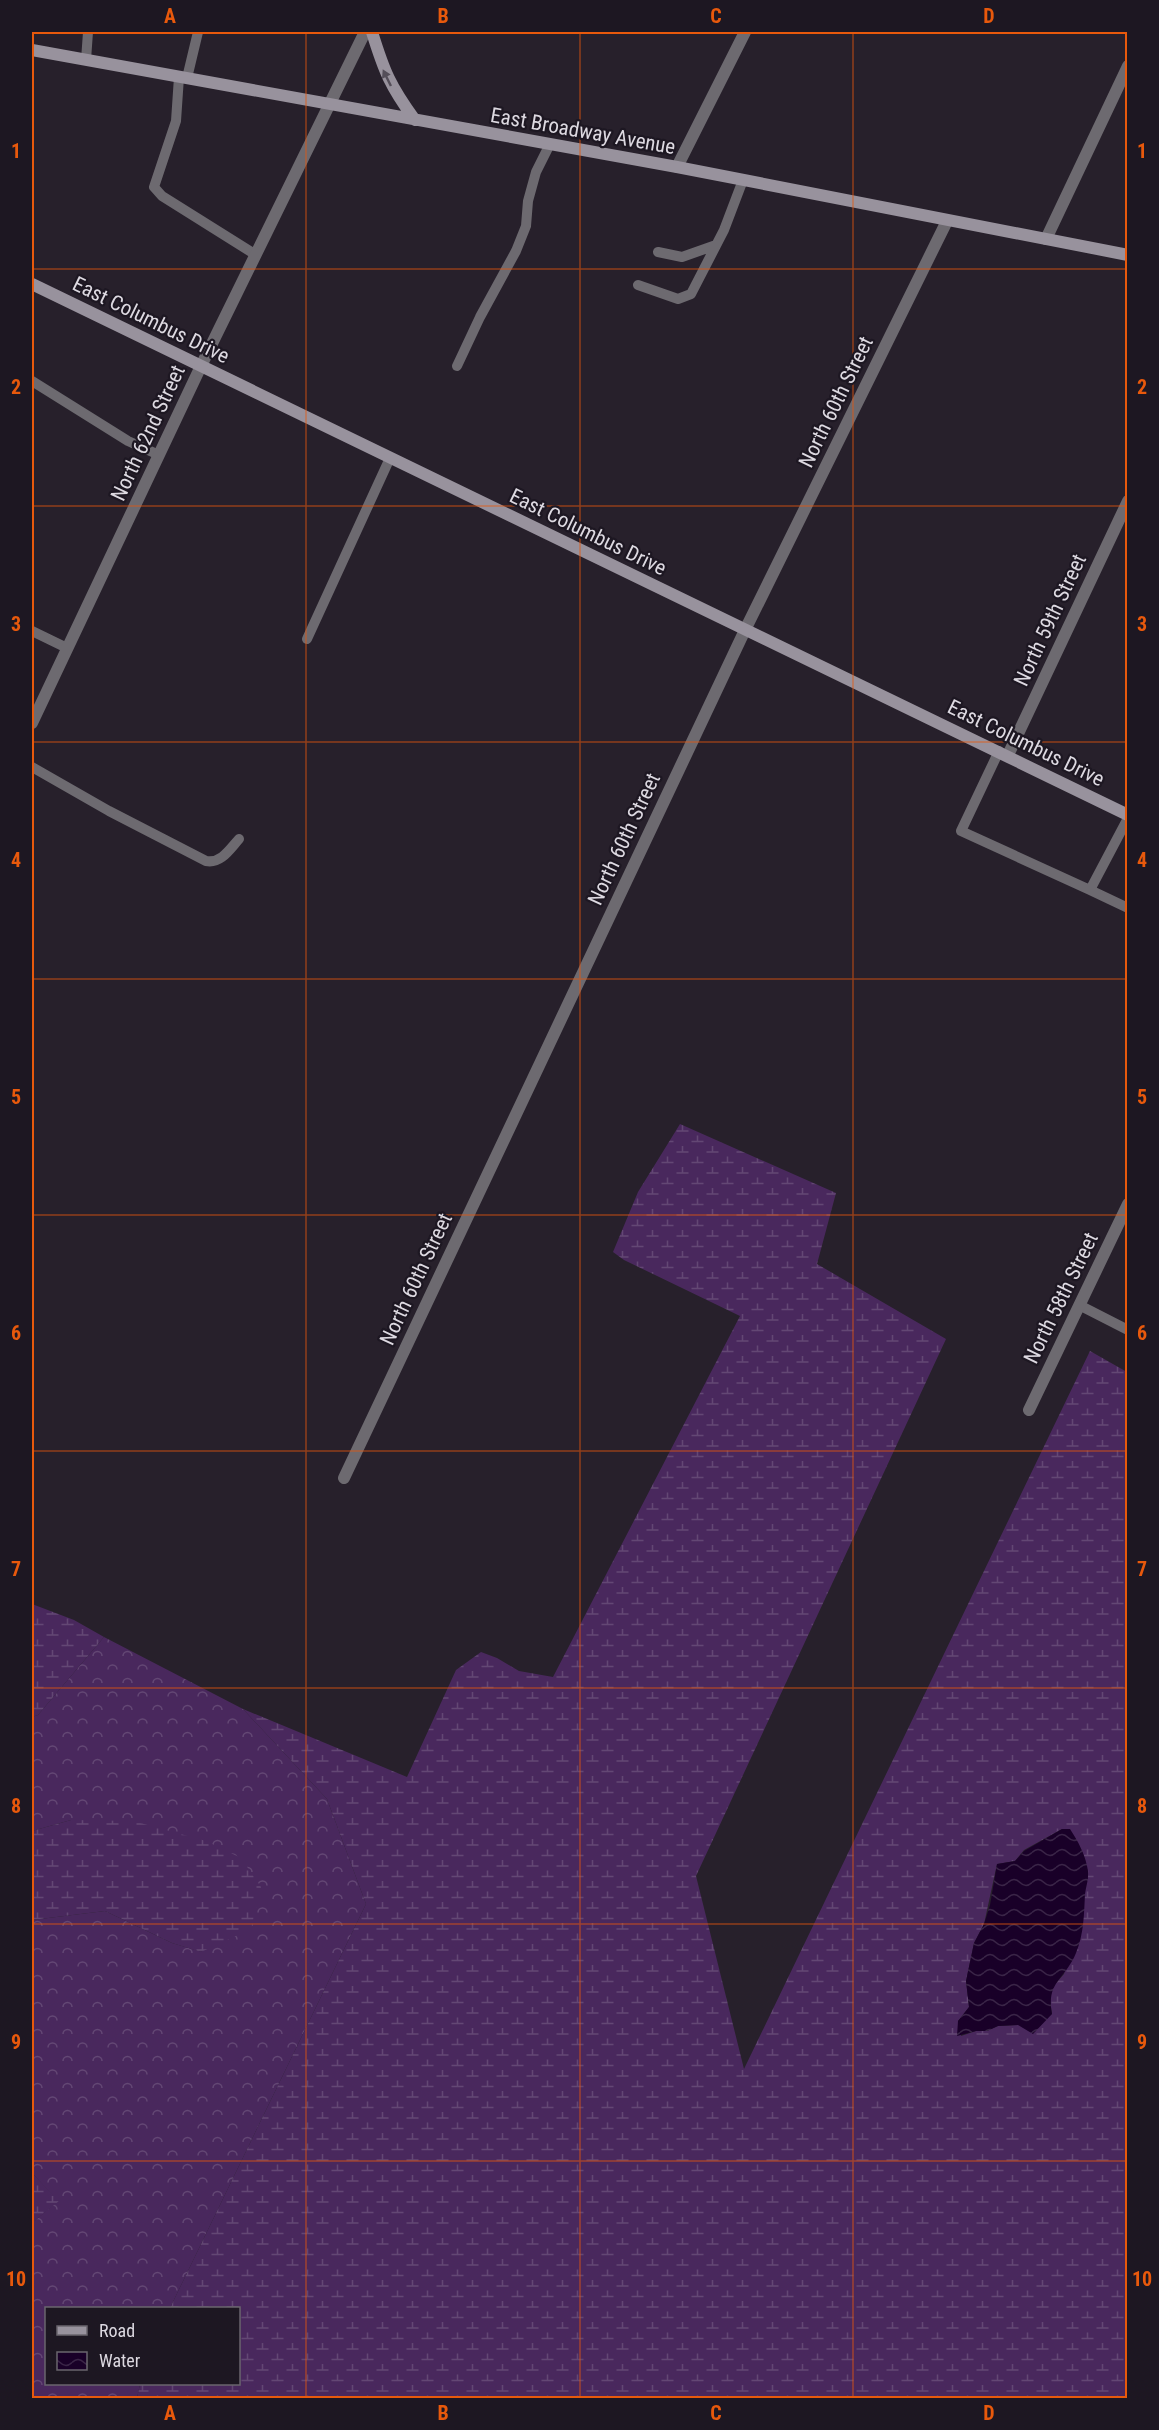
<svg xmlns="http://www.w3.org/2000/svg" width="1159" height="2430" viewBox="0 0 1159 2430" font-family="'Roboto Condensed',sans-serif">
<style>
.forest{fill:url(#forest-crowns)}
.wetland{fill:url(#wetland-marsh);fill-rule:evenodd}
.water{fill:url(#water-waves)}
.lines{fill:none;stroke-linecap:round;stroke-linejoin:round}
.lane{stroke:#6d6a70;stroke-width:10}
.street{stroke:#6d6a70;stroke-width:12}
.secondary{stroke:#98929d;stroke-width:12}
.oneway{fill:#544e59}
.grid{fill:none;stroke:#e8590c;stroke-width:1.5;stroke-opacity:0.55}
.labels{text-anchor:middle;dominant-baseline:central;stroke-width:4.5;stroke-linejoin:round;paint-order:stroke}
.street-label{font-size:21px;fill:#ddd9e1;stroke:#1d1722}
.neatline{fill:none;stroke:#e8590c;stroke-width:2}
.grid-label{font-size:20px;text-anchor:middle;font-weight:bold;fill:#e8590c}
</style>
<defs>
<pattern id="forest-crowns" width="20" height="18" patternUnits="userSpaceOnUse" patternTransform="scale(1.5)"><rect width="20" height="18" fill="#49285d"/><path d="M2 6a3 3 0 1 1 6 0M12 15a3 3 0 1 1 6 0" fill="none" stroke="#634774"/></pattern>
<pattern id="wetland-marsh" width="20" height="14" patternUnits="userSpaceOnUse" patternTransform="scale(1.5)"><rect width="20" height="14" fill="#49285d"/><path d="M1 5h8M5 5V1M11 12h8M15 12V8" fill="none" stroke="#634774"/></pattern>
<pattern id="water-waves" width="16" height="10" patternUnits="userSpaceOnUse" patternTransform="scale(1.5)"><rect width="16" height="10" fill="#190028"/><path d="M0 5q4-4 8 0t8 0" fill="none" stroke="#3a2547"/></pattern>
</defs>
<rect width="100%" height="100%" fill="#27202b"/>
<path class="forest" d="M 104,1637 L 243,1709 L 327,1799 L 366,1904 L 170,2308 L 46,2308 L 46,2384 L 140,2384 L 137,2398 L 32,2398 L 32,2223 L 58,2201 L 32,2173 L 32,1920 L 105,1911 L 172,1943 L 202,1952 L 71,1820 L 32,1831 L 32,1717 L 38,1715 Z"/>
<path class="wetland" d="M 680,1124 L 836,1193 L 817,1264 L 946,1339 L 696,1876 L 744,2069 L 1090,1351 L 1127,1372 L 1127,2398 L 137,2398 L 140,2384 L 238,2384 L 238,2308 L 170,2308 L 366,1904 L 327,1799 L 243,1709 L 407,1777 L 456,1670 L 481,1652 L 497,1658 L 519,1671 L 553,1677 L 740,1316 L 624,1260 L 613,1252 L 638,1192 ZM 1062,1829 C 1080,1841 1084,1852 1088,1873 L 1064,1974 L 1051,1989 L 1050,2001 L 1052,2014 L 1018,2025 L 998,2026 L 987,2031 L 976,2031 L 961,2036 L 958,2021 L 969,2007 L 966,1981 L 974,1943 L 984,1924 L 997,1864 L 1015,1861 L 1024,1850 Z
M 32,1604 L 74,1620 L 104,1637 L 38,1715 L 32,1717 Z
M 71,1820 L 133,1821 L 206,1841 L 241,1858 L 261,1887 L 251,1929 L 201,1952 L 172,1943 L 105,1911 L 32,1920 L 32,1831 Z
M 32,2173 L 59,2201 L 32,2223 Z"/>
<path class="water" d="M 1062,1829 L 1070,1829 C 1078,1841 1086,1856 1088,1871 C 1089,1879 1086,1886 1085,1894 C 1084,1914 1084,1934 1076,1953 C 1065,1980 1046,1981 1052,2014 L 1033,2034 L 1018,2025 L 998,2026 L 987,2031 L 976,2031 L 957,2036 L 958,2021 L 969,2007 L 966,1981 L 974,1943 L 984,1924 L 990,1905 L 997,1864 L 1015,1861 L 1024,1851 Z"/>
<g class="lines">
<path class="lane" d="M 86,60 L 88,32
M 179,77 L 176,121 L 154,187 L 162,196 L 256,255
M 187,78 L 198,32
M 658,252 L 682,257 L 716,245
M 638,285 L 678,299 L 691,294 L 724,230 L 743,180
M 457,366 L 480,317 L 516,251 L 526,226 L 528,201 L 536,172 L 550,144
M 32,381 L 128,441 L 159,455
M 32,631 L 67,648
M 307,639 L 390,458
M 999,751 L 961,831 L 1090,890 L 1128,818
M 32,767 L 109,811 L 206,861 C 221,864 230,849 239,839
M 1090,890 L 1128,908
M 1079,1305 L 1128,1330"/>
<path class="street" d="M 677,167 L 745,32
M 1046,239 L 1128,66
M 32,723 L 201,366 L 365,32
M 1008,755 L 1128,501
M 1029,1410 L 1128,1204
M 344,1478 L 745,630 L 947,221"/>
<path class="secondary" d="M 372,32 C 384,71 390,86 415,120
M 32,50 L 677,167 L 1128,255
M 32,284 L 1128,815"/>
</g>
<defs><path id="oneway-solid" d="M-6-.8H1V-3.2L6.5 0L1 3.2V.8H-6Z" transform="scale(1.5)"/></defs>
<use class="oneway" href="#oneway-solid" transform="translate(387 78) rotate(-116)"/>
<path class="grid" d="M 306,32 L 306,2398M 580,32 L 580,2398M 853,32 L 853,2398M 32,269 L 1128,269M 32,506 L 1128,506M 32,742 L 1128,742M 32,979 L 1128,979M 32,1215 L 1128,1215M 32,1451 L 1128,1451M 32,1688 L 1128,1688M 32,1924 L 1128,1924M 32,2161 L 1128,2161"/>
<g class="labels">
<g class="street-label">
<text transform="translate(583 131) rotate(10)">East Broadway Avenue</text>
<text transform="translate(151 320) rotate(26)">East Columbus Drive</text>
<text transform="translate(836 402) rotate(-64)">North 60th Street</text>
<text transform="translate(148 433) rotate(-65)">North 62nd Street</text>
<text transform="translate(588 532) rotate(26)">East Columbus Drive</text>
<text transform="translate(1050 620) rotate(-65)">North 59th Street</text>
<text transform="translate(1026 743) rotate(26)">East Columbus Drive</text>
<text transform="translate(624 839) rotate(-65)">North 60th Street</text>
<text transform="translate(416 1279) rotate(-65)">North 60th Street</text>
<text transform="translate(1061 1298) rotate(-64)">North 58th Street</text>
</g>
</g>
<rect width="1159" height="2430" fill="none" stroke="#1d1722" stroke-width="66"/>
<rect x="45" y="2307" width="195" height="78" fill="#1d1722" stroke="#6a656e" stroke-width="1.5"/>
<rect x="57" y="2326" width="30" height="9" fill="#98929d" stroke="#6a656e" stroke-width="1.5"/>
<text x="99" y="2337" font-size="18" fill="#ddd9e1">Road</text>
<rect x="57" y="2352" width="30" height="18" fill="url(#water-waves)" stroke="#6a656e" stroke-width="1.5"/>
<text x="99" y="2367" font-size="18" fill="#ddd9e1">Water</text>
<rect x="33" y="33" width="1093" height="2364" class="neatline"/>
<g class="grid-label">
<text x="170" y="23">A</text>
<text x="443" y="23">B</text>
<text x="716" y="23">C</text>
<text x="989" y="23">D</text>
<text x="16" y="158">1</text>
<text x="1142" y="158">1</text>
<text x="16" y="394">2</text>
<text x="1142" y="394">2</text>
<text x="16" y="631">3</text>
<text x="1142" y="631">3</text>
<text x="16" y="867">4</text>
<text x="1142" y="867">4</text>
<text x="16" y="1104">5</text>
<text x="1142" y="1104">5</text>
<text x="16" y="1340">6</text>
<text x="1142" y="1340">6</text>
<text x="16" y="1576">7</text>
<text x="1142" y="1576">7</text>
<text x="16" y="1813">8</text>
<text x="1142" y="1813">8</text>
<text x="16" y="2049">9</text>
<text x="1142" y="2049">9</text>
<text x="16" y="2286">10</text>
<text x="1142" y="2286">10</text>
<text x="170" y="2420">A</text>
<text x="443" y="2420">B</text>
<text x="716" y="2420">C</text>
<text x="989" y="2420">D</text>
</g>
</svg>
